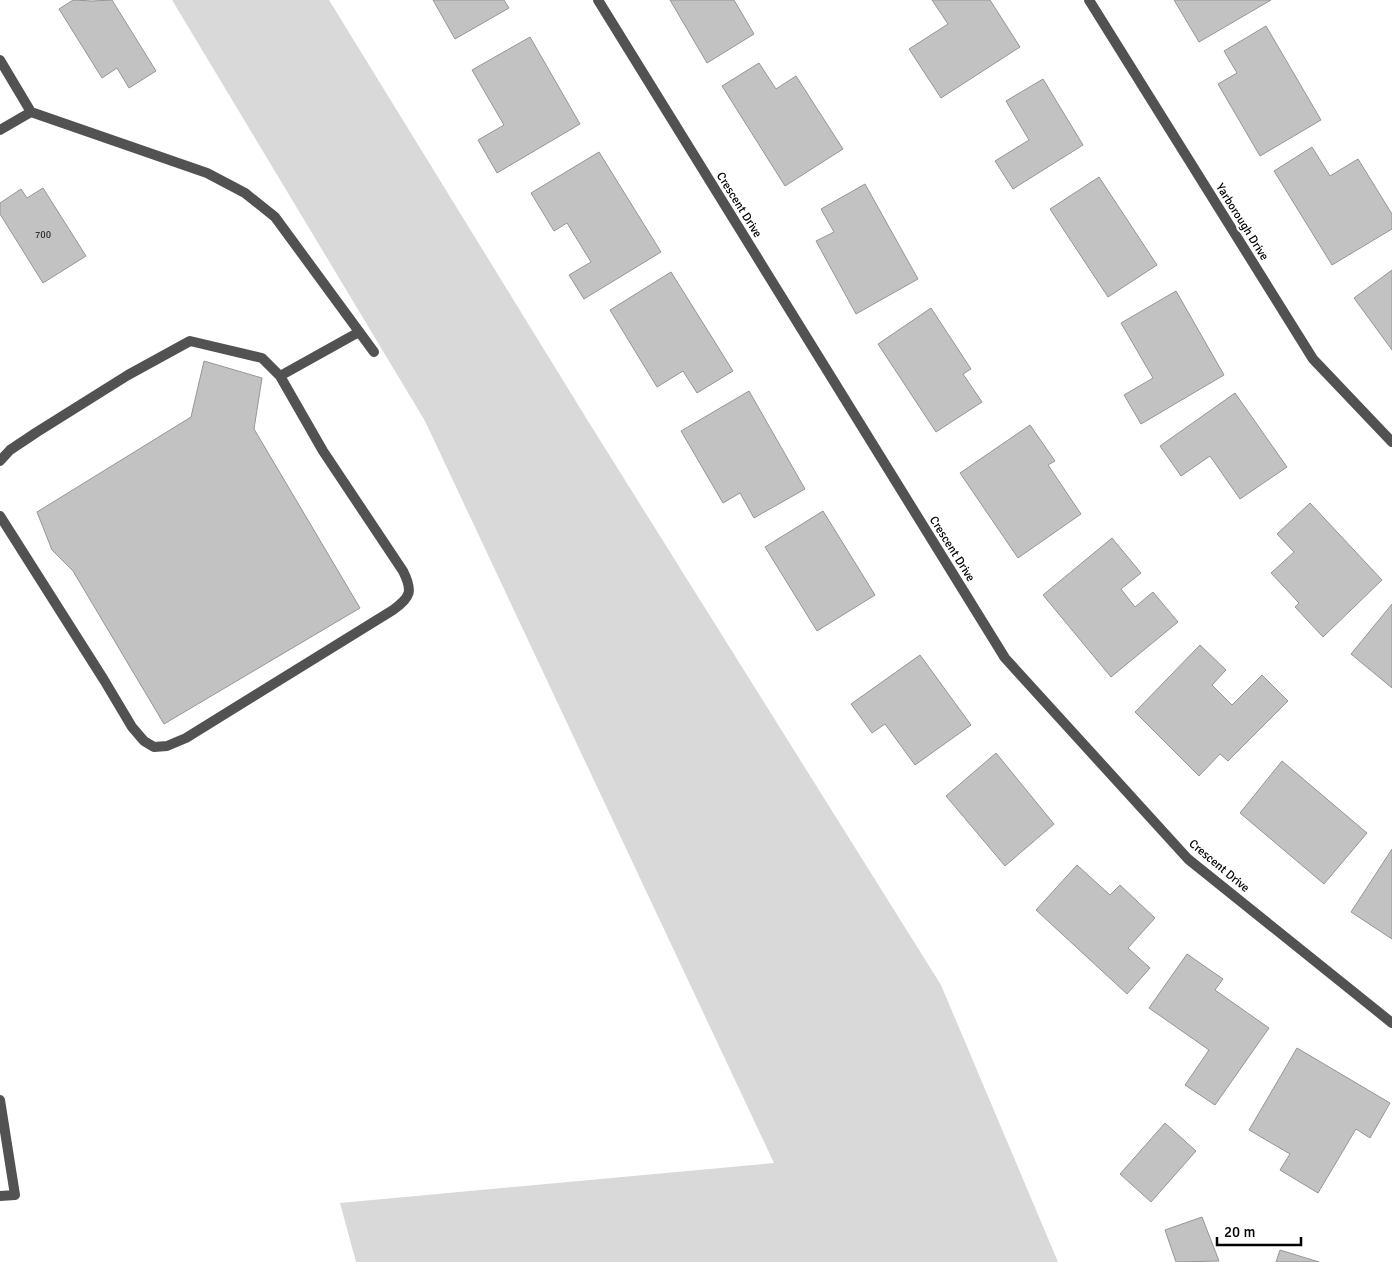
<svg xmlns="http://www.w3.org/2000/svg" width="1392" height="1262" viewBox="0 0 1392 1262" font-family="Signika,sans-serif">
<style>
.green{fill:#d9d9d9}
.building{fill:#c2c2c2;stroke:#969696}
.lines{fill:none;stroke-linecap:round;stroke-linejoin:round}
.lane{stroke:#525252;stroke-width:10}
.street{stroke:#525252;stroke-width:10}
.labels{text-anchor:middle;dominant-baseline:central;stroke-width:4.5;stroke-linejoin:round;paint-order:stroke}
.number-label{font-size:10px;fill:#303030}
.street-label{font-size:12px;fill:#000;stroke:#fff}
</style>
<rect width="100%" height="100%" fill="#fff"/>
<path class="green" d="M 172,0 L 329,0 L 588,421 L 941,985 L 1058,1262 L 356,1262 L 340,1203 L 774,1163 L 425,421 Z"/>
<path class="building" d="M 73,0 L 92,1 L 112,0 L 156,71 L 129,88 L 117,68 L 102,78 L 59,9 Z
M 433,0 L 504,0 L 509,8 L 455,39 Z
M 670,0 L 734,0 L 754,34 L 707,63 Z
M 932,0 L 990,0 L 1020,47 L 941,98 L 909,49 L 948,24 Z
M 1174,0 L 1271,0 L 1199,42 Z
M 1266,26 L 1321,120 L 1260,156 L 1218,84 L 1237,73 L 1224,51 Z
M 530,37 L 580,124 L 497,173 L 478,140 L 504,125 L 472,70 Z
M 759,63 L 776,89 L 796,76 L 843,149 L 785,186 L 722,86 Z
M 1043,79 L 1083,145 L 1013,189 L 995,161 L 1029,140 L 1006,101 Z
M 1312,147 L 1330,176 L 1358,159 L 1392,214 L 1392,229 L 1332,265 L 1274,171 Z
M 599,152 L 661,252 L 584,299 L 569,275 L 591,262 L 567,223 L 554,231 L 531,193 Z
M 1099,177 L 1157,265 L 1108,297 L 1050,209 Z
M 865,184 L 918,279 L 856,314 L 816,241 L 834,232 L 821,209 Z
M 43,188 L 86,256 L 43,283 L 0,214 L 0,203 L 21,189 L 27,198 Z
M 1392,270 L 1392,350 L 1354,298 Z
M 671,272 L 733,371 L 697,393 L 683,371 L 657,387 L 610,310 Z
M 1176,291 L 1224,375 L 1141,424 L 1124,395 L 1153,378 L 1121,323 Z
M 931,308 L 971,369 L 963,374 L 982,402 L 936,432 L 878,344 Z
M 204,361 L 262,378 L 254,429 L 360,608 L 164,724 L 73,571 L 52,550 L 37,512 L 191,417 Z
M 749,391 L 805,489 L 754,518 L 740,493 L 723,503 L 681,431 Z
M 1235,393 L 1287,467 L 1240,499 L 1210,456 L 1181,476 L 1160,446 Z
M 1030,425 L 1055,461 L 1048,465 L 1081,514 L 1018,558 L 960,473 Z
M 1310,503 L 1382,580 L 1323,637 L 1295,607 L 1299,603 L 1271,573 L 1294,552 L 1277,534 Z
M 823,511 L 875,595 L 817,631 L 765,547 Z
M 1112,538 L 1141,573 L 1121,589 L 1135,607 L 1153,592 L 1178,622 L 1111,677 L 1043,595 Z
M 1392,604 L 1392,688 L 1351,654 Z
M 1200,645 L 1226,670 L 1212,685 L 1232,705 L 1262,675 L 1288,701 L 1228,761 L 1220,754 L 1199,776 L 1135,712 Z
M 920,655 L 971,725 L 915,765 L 885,724 L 872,733 L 851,704 Z
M 996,753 L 1054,824 L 1005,866 L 946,796 Z
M 1282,761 L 1367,833 L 1324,884 L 1240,813 Z
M 1392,849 L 1392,939 L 1351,912 Z
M 1077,865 L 1110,895 L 1120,885 L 1155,918 L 1128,948 L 1150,968 L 1127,994 L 1036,910 Z
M 1187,954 L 1223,979 L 1215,990 L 1269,1028 L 1215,1105 L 1185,1085 L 1209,1050 L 1149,1008 Z
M 1297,1048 L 1390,1103 L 1370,1138 L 1356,1129 L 1318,1193 L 1280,1170 L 1290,1154 L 1249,1130 Z
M 1165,1123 L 1196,1151 L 1151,1202 L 1120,1174 Z
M 1202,1217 L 1219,1261 L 1176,1262 L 1165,1230 Z
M 1280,1250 L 1319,1262 L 1276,1262 Z"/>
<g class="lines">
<path class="lane" d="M 280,376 L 359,332
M 0,461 L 10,450 L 37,432 L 128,375 L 190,341 L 262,358 L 280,376 L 323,451 L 403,571 C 413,591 411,597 393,610 L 186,738 L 167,746 L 154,747 L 144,741 L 132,727 L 104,680 L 0,516
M 0,1100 L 15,1195 L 0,1196"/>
<path class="street" d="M 598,0 L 1005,658 L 1188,859 L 1392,1023
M 1089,0 L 1313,359 L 1392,442
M 0,60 L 31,112
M 31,112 L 207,173 L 245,193 L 275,217 L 374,352
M 0,130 L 31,112"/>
</g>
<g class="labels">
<g class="number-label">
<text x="43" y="235">700</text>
</g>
<g class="street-label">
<text transform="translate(739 205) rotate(58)">Crescent Drive</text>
<text transform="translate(1242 222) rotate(58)">Yarborough Drive</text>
<text transform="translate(952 549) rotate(58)">Crescent Drive</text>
<text transform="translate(1219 866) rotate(40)">Crescent Drive</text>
</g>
</g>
<path d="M1217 1237v8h84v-8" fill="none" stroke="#000000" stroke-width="2.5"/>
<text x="1224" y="1237" font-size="15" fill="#000000" stroke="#ffffff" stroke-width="4" paint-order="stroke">20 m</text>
</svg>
